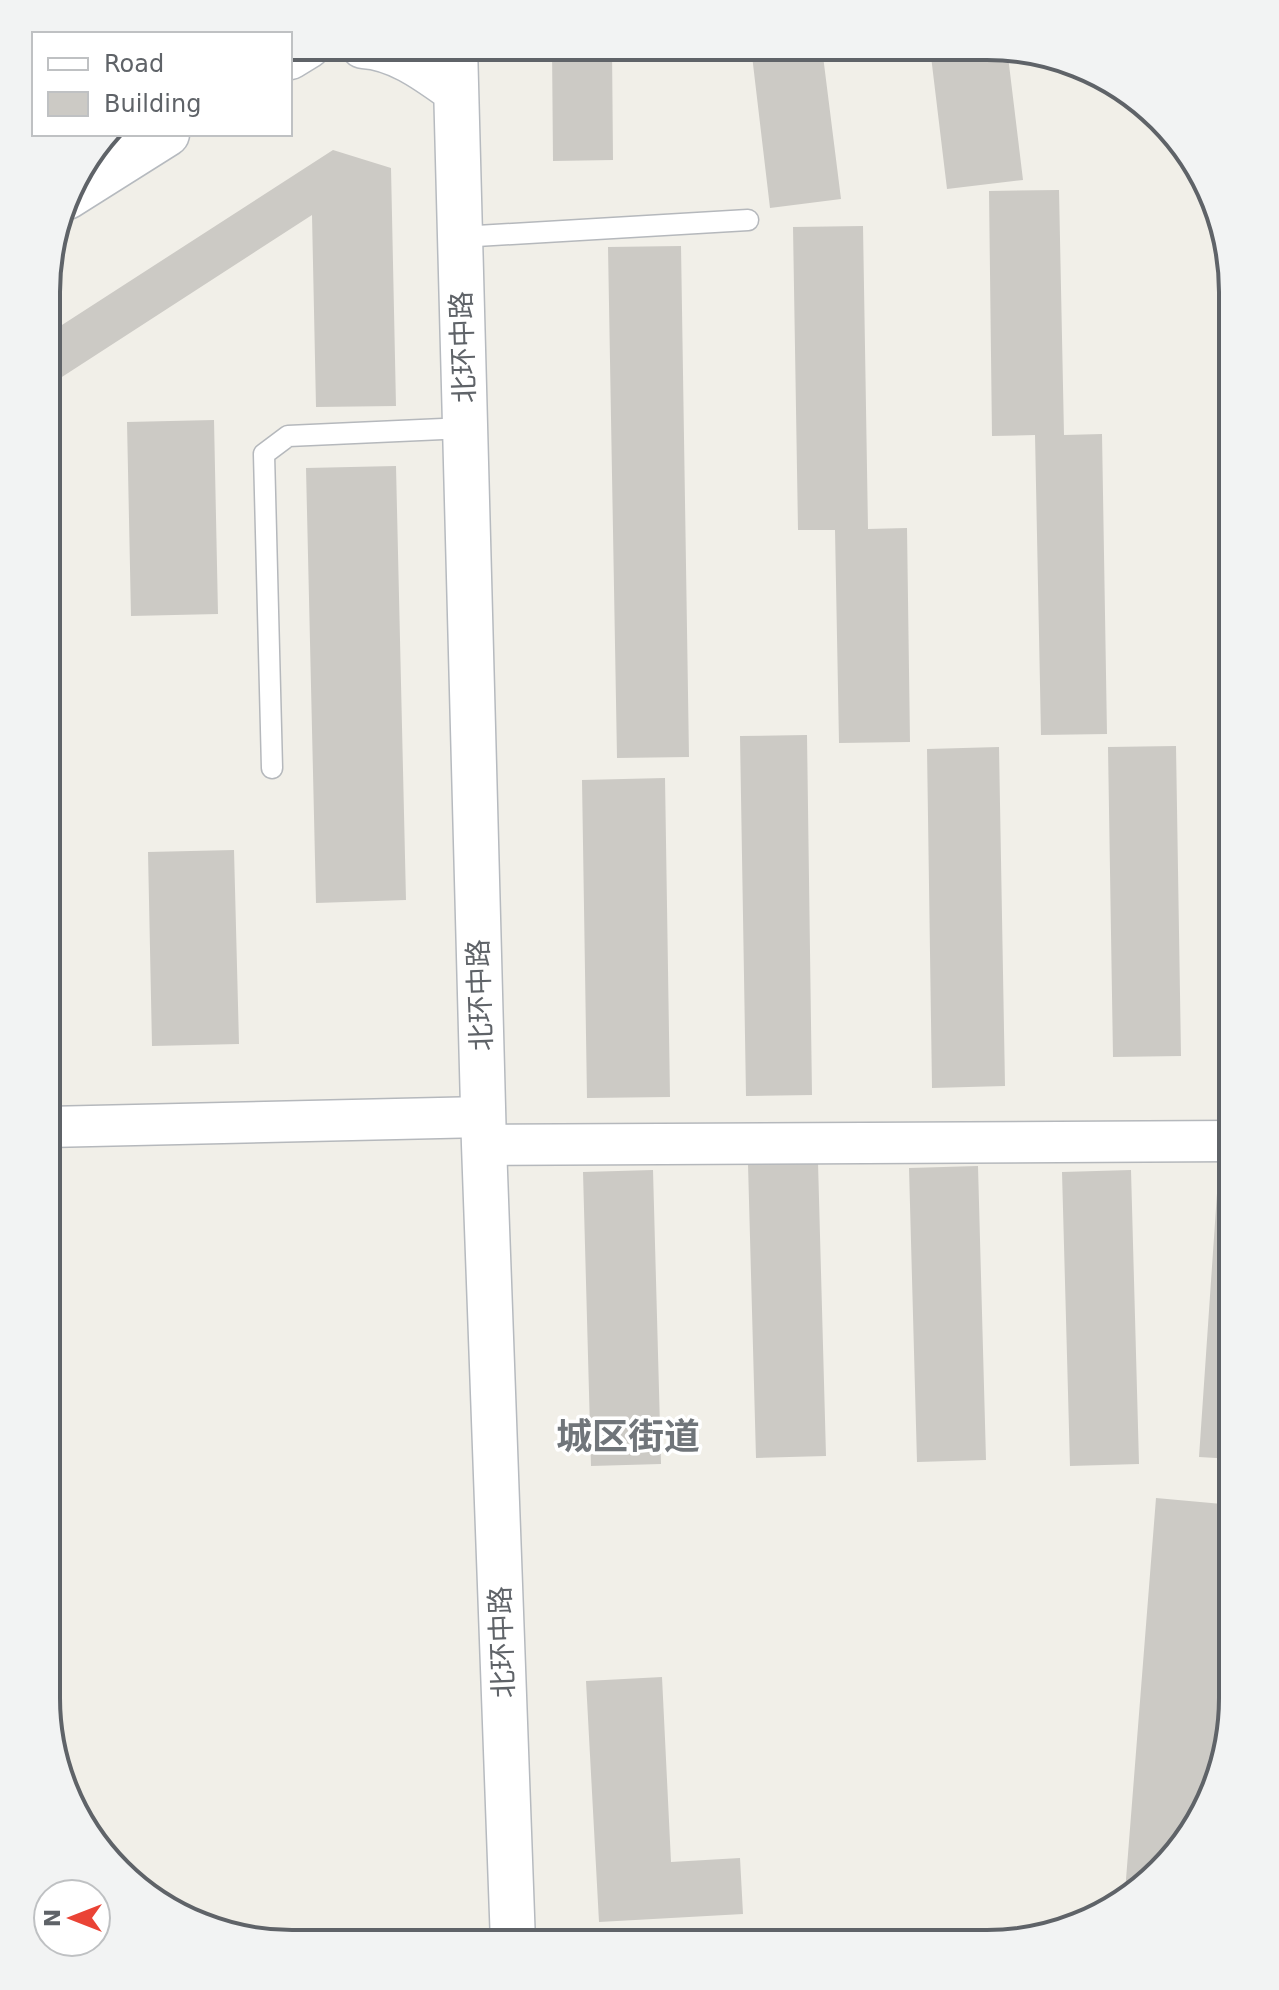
<svg xmlns="http://www.w3.org/2000/svg" width="1279" height="1990" viewBox="0 0 1279 1990" font-family="'DejaVu Sans','Noto Sans SC',sans-serif">
<style>
.building{fill:#cccac5}
.lines{fill:none;stroke-linecap:round;stroke-linejoin:round}
.lane-casing{stroke:#b5b8bc;stroke-width:23}
.street-casing{stroke:#b5b8bc;stroke-width:43}
.secondary-casing{stroke:#b6babf;stroke-width:47}
.lane{stroke:#fff;stroke-width:20}
.street{stroke:#fff;stroke-width:40}
.secondary{stroke:#fff;stroke-width:44}
.labels{text-anchor:middle;dominant-baseline:central;stroke-width:7;stroke-linejoin:round;paint-order:stroke}
.street-label{font-size:28px;fill:#5f6368;stroke:#fff}
.district-label{font-size:36px;font-weight:bold;fill:#70757a;stroke:#fff}
.rim{fill:none;stroke:#5f6368;stroke-width:4}
</style>
<rect width="100%" height="100%" fill="#f1efe8"/>
<path class="building" d="M 552,47 L 612,47 L 613,160 L 553,161 Z
M 751,47 L 822,48 L 841,199 L 770,208 Z
M 930,48 L 1007,48 L 1023,180 L 947,189 Z
M 333,150 L 391,168 L 396,406 L 316,407 L 312,215 L 48,386 L 48,334 Z
M 1059,190 L 1064,435 L 1102,434 L 1107,734 L 1041,735 L 1035,435 L 992,436 L 989,191 Z
M 863,226 L 868,529 L 907,528 L 910,742 L 839,743 L 835,530 L 798,530 L 793,227 Z
M 681,246 L 689,757 L 617,758 L 608,247 Z
M 214,420 L 218,614 L 131,616 L 127,422 Z
M 396,466 L 406,900 L 316,903 L 306,468 Z
M 807,735 L 812,1095 L 746,1096 L 740,736 Z
M 1176,746 L 1181,1056 L 1113,1057 L 1108,747 Z
M 999,747 L 1005,1086 L 932,1088 L 927,749 Z
M 665,778 L 670,1097 L 587,1098 L 582,780 Z
M 234,850 L 239,1044 L 152,1046 L 148,852 Z
M 818,1162 L 826,1456 L 756,1458 L 748,1164 Z
M 1219,1164 L 1233,1165 L 1233,1459 L 1199,1457 Z
M 978,1166 L 986,1460 L 917,1462 L 909,1168 Z
M 653,1170 L 661,1464 L 591,1466 L 583,1172 Z
M 1131,1170 L 1139,1464 L 1070,1466 L 1062,1172 Z
M 1156,1498 L 1233,1505 L 1232,1715 L 1214,1792 L 1182,1847 L 1125,1892 Z
M 662,1677 L 671,1862 L 740,1858 L 743,1914 L 599,1922 L 586,1681 Z"/>
<g class="lines">
<g class="lane-casing">
<path id="lane" d="M 460,237 L 748,220
M 272,768 L 264,454 L 288,436 L 465,428"/>
</g>
<g class="street-casing">
<path id="street" d="M 47,1127 L 483,1117
M 484,1145 L 1233,1141"/>
</g>
<g class="secondary-casing">
<path id="secondary" d="M 363,46 C 398,48 428,71 456,91
M 455,46 L 484,1145 L 513,1943
M 290,57 L 308,46
M 67,197 L 167,134"/>
</g>
<use href="#lane" class="lane"/>
<use href="#street" class="street"/>
<use href="#secondary" class="secondary"/>
</g>
<g class="labels">
<g class="street-label">
<text transform="translate(463 347) rotate(-92)">北环中路</text>
<text transform="translate(480 995) rotate(-92)">北环中路</text>
<text transform="translate(502 1642) rotate(-92)">北环中路</text>
</g>
<g class="district-label">
<text x="628" y="1436">城区街道</text>
</g>
</g>
<path d="M0 0H1279V1990H0ZM292 60H987A232 232 0 0 1 1219 292V1698A232 232 0 0 1 987 1930H292A232 232 0 0 1 60 1698V292A232 232 0 0 1 292 60Z" fill="#f2f3f3" fill-rule="evenodd"/>
<path class="rim" d="M292 60H987A232 232 0 0 1 1219 292V1698A232 232 0 0 1 987 1930H292A232 232 0 0 1 60 1698V292A232 232 0 0 1 292 60Z"/>
<rect x="32" y="32" width="260" height="104" fill="#ffffff" stroke="#bfc1c3" stroke-width="2"/>
<rect x="48" y="58" width="40" height="12" fill="#ffffff" stroke="#bfc1c3" stroke-width="2"/>
<text x="104" y="72" font-size="24" fill="#5f6368">Road</text>
<rect x="48" y="92" width="40" height="24" fill="#cccac5" stroke="#bfc1c3" stroke-width="2"/>
<text x="104" y="112" font-size="24" fill="#5f6368">Building</text>
<g transform="translate(72 1918) rotate(270)"><circle r="38" fill="#ffffff" stroke="#bfc1c3" stroke-width="2"/>
<path d="M0-6L14 30L0 20L-14 30Z" fill="#ea4335"/>
<text y="-12" font-size="22" font-weight="bold" text-anchor="middle" fill="#5f6368">N</text>
</g>
</svg>
